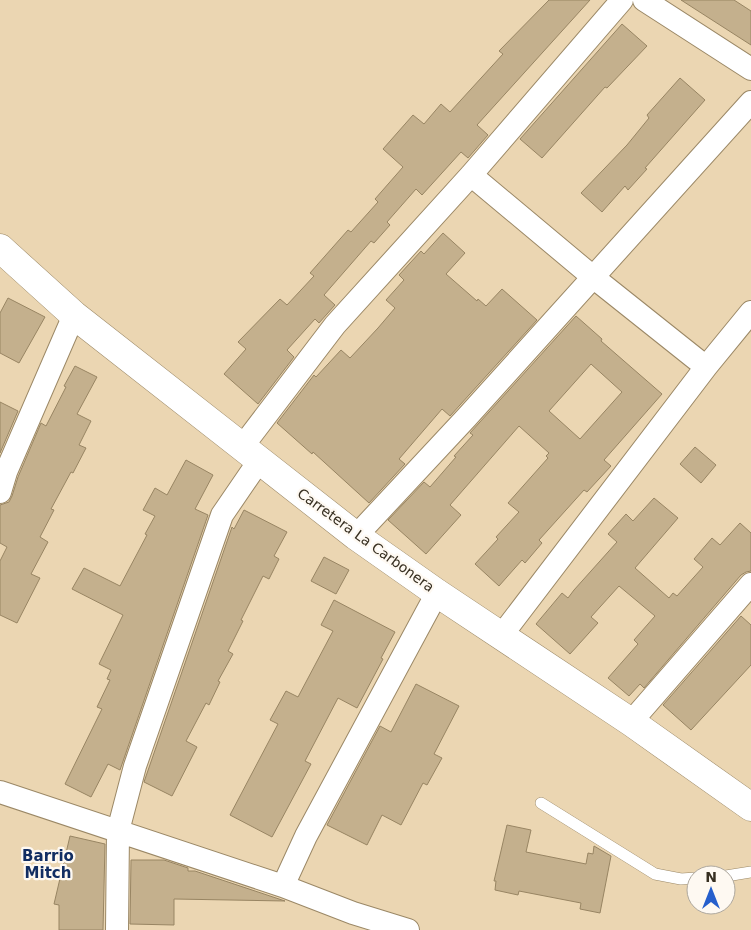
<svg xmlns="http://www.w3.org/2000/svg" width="751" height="930" viewBox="0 0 751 930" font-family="'DejaVu Sans',sans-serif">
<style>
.building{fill:#c4b08d;stroke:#988563;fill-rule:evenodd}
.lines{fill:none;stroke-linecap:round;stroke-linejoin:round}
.lane-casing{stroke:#9b8866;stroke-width:12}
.street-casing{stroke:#9b8866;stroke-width:24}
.secondary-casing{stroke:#9b8866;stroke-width:29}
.lane{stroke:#fff;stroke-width:11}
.street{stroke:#fff;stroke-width:22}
.secondary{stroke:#fff;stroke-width:28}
.labels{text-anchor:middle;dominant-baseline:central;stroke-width:4.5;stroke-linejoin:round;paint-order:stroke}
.street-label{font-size:14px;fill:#372f21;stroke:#fef9f2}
.neighbourhood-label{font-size:15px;font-weight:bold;fill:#112d62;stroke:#fef9f2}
</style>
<rect width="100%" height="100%" fill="#ebd6b2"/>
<path class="building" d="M 549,0 L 590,0 L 477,125 L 488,135 L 468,158 L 461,152 L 422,195 L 416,189 L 387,222 L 390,225 L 374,243 L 371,241 L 324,295 L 335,305 L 319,323 L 315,319 L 287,350 L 294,357 L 258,404 L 224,374 L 246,349 L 238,342 L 280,299 L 287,305 L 314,276 L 310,273 L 348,230 L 351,232 L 378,202 L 375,199 L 403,167 L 383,149 L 413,115 L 424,124 L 441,104 L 450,112 L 503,54 L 499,51 Z
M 681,0 L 734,0 L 751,11 L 751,45 Z
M 622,24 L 647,46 L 607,88 L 605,87 L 542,158 L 520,139 Z
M 680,78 L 705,100 L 645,168 L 647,169 L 628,190 L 625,186 L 602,212 L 581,193 L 627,145 L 649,118 L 647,115 Z
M 443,233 L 465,253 L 446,274 L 477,301 L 478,299 L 486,306 L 502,289 L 537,320 L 450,416 L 442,409 L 399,459 L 405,464 L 369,503 L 313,452 L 312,454 L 277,423 L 314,375 L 316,377 L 341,350 L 350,358 L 378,328 L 395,308 L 386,300 L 404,280 L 399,275 L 421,251 L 424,254 Z
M 8,298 L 45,317 L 19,363 L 0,353 L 0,313 Z
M 576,316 L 602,339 L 601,341 L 662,394 L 604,460 L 611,466 L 587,492 L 584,490 L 539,540 L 542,543 L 525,563 L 522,560 L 499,586 L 475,564 L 498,539 L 496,537 L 519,512 L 508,503 L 548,458 L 546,456 L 549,453 L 519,426 L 450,505 L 461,515 L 426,554 L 388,520 L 424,482 L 430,487 L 456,457 L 454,456 L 473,435 L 470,433 ZM 591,364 L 622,392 L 580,439 L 549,411 Z
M 75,366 L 97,377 L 77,414 L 91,421 L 79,445 L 86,448 L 73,473 L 71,472 L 51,509 L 54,510 L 40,537 L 48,542 L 31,574 L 40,578 L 17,623 L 0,615 L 0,561 L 7,547 L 0,543 L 0,505 L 9,502 L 12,496 L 18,477 L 41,423 L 46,426 L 66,387 L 64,386 Z
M 0,402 L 18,411 L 0,453 Z
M 695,447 L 716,465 L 701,483 L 680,464 Z
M 186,460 L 213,475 L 195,509 L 208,515 L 120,770 L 108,764 L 91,797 L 65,784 L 102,709 L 97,707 L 110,680 L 107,679 L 111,670 L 99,664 L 123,615 L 72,589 L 84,568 L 120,586 L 147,535 L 145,534 L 155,516 L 143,510 L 155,488 L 167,495 Z
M 654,498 L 678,518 L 635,568 L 669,598 L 673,593 L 677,596 L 703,567 L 694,559 L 712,538 L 720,545 L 740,523 L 751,533 L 751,571 L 746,572 L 741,575 L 644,688 L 640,684 L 629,696 L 608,678 L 638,644 L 634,640 L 655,616 L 619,586 L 591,617 L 598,623 L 570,654 L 536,624 L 562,593 L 568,598 L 574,590 L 617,542 L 608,534 L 626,514 L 633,521 Z
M 244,510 L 287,532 L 274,556 L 279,559 L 269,579 L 263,576 L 241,620 L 243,621 L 228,651 L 233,654 L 218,681 L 220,682 L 209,705 L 206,703 L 186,741 L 197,747 L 172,796 L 144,782 L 232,527 L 234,529 Z
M 324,557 L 349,570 L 336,594 L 311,581 Z
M 334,600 L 395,632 L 381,658 L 383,659 L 357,708 L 338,698 L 305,761 L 311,764 L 272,837 L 230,815 L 278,724 L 270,720 L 286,691 L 298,697 L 333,631 L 321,625 Z
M 741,616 L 751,625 L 751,665 L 691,730 L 663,705 Z
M 416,684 L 459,706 L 434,754 L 442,758 L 427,785 L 423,783 L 401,825 L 382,815 L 367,845 L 327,825 L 380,726 L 391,732 Z
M 507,825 L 531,830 L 526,852 L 586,864 L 588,853 L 593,854 L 594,846 L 611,856 L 600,913 L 580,909 L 581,903 L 519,891 L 518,895 L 495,890 L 496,881 L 494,881 Z
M 70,836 L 105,844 L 103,930 L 59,930 L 59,905 L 54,904 Z
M 131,860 L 164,860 L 188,868 L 188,871 L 195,871 L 285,901 L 174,899 L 174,925 L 130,924 Z"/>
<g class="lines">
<g class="lane-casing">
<path id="lane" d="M 541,803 L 655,874 L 681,879 L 696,878
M 726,876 L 751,872"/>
</g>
<g class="street-casing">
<path id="street" d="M 644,0 L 751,69
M 471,175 L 593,277 L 706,367 L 501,636
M 706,367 L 751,312
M 242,447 L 335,325 L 471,175 L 622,0
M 0,492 L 6,472 L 74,315
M 356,536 L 467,417 L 751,102
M 631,722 L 751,584
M 0,792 L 283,886 L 353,913 L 408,930
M 283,886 L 306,836 L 437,593
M 117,930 L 118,831 L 135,766 L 222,515 L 259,461"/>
</g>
<g class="secondary-casing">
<path id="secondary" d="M 0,248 L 74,315 L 356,536 L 437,593 L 631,722 L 751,807"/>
</g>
<use href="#lane" class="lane"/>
<use href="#street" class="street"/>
<use href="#secondary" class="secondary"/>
</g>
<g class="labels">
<g class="street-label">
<text transform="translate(366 540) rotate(36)">Carretera La Carbonera</text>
</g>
<g class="neighbourhood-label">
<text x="48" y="856">Barrio<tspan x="48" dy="17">Mitch</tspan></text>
</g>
</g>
<g transform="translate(711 890)"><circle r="24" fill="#fef9f2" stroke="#aea89e"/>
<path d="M0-4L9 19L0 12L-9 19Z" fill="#265fcc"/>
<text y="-8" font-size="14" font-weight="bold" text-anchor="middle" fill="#372f21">N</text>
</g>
</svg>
